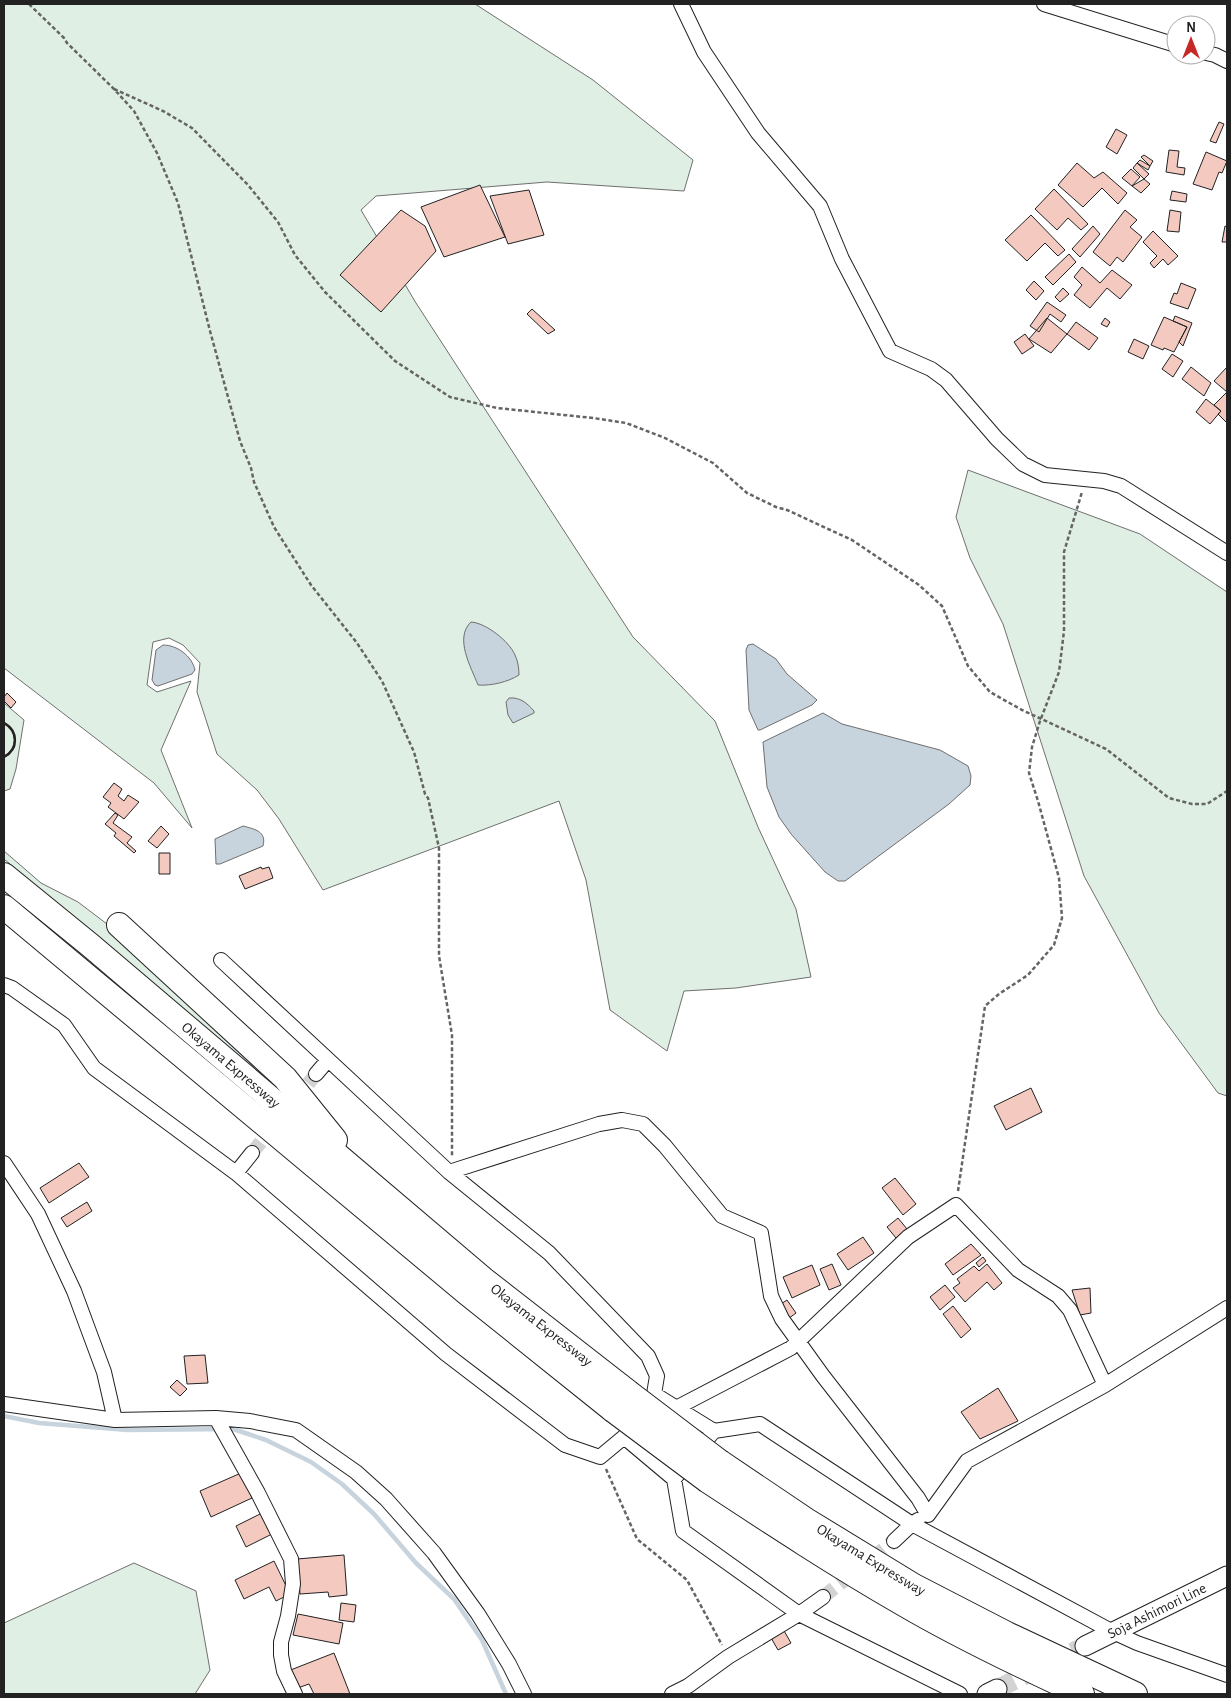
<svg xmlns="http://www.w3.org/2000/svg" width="1231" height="1698" viewBox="0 0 1231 1698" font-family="'Alegreya Sans',sans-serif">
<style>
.green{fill:#e0efe3;stroke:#6f6f6f}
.water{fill:#c7d3dd;stroke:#6f6f6f}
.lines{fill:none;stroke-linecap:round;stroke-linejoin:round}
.stream{stroke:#c7d3dd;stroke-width:4.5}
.building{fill:#f3c9c0;stroke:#222}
.street-tunnel{stroke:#d3d3d3;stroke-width:14;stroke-dasharray:14 7;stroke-linecap:butt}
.secondary-tunnel{stroke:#d3d3d3;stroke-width:19;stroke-dasharray:19 9;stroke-linecap:butt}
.street-casing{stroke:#222;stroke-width:16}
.secondary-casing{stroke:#222;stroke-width:21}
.highway-casing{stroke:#222;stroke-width:26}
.path{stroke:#646464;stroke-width:2.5;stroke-dasharray:4 2.5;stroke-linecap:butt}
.street{stroke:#fff;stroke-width:14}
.secondary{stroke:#fff;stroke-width:19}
.highway{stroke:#fff;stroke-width:24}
.highway-bridge-casing{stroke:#222;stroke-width:26;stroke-linecap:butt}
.highway-bridge{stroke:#fff;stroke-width:24}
.wall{stroke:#222;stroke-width:2.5}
.labels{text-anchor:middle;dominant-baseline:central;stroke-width:4;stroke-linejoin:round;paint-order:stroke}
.street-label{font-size:15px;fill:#222;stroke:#fff}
</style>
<rect width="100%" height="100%" fill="#fff"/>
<path class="green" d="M 4,4 L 475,4 L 593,80 L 693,160 L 684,191 L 547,182 L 376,196 L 361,210 L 416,303 L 633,637 L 715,721 L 758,827 L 796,909 L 811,977 L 736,988 L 684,991 L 667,1051 L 610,1010 L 586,880 L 559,801 L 323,890 L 279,819 L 257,790 L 217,754 L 197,692 L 200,663 L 183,645 L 169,638 L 153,642 L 147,685 L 157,692 L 191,681 L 161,750 L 192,828 L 154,783 L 4,668 Z
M 968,470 L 1140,534 L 1227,592 L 1227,1096 L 1218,1093 L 1159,1013 L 1084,876 L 1003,624 L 970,558 L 956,517 Z
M 4,703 L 24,720 L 16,769 L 10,789 L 4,791 L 4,757 L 14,748 C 17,736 15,728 4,722 Z
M 4,723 C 18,731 18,748 4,756 Z
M 4,851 L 41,883 L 78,902 L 107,924 L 309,1116 L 4,859 Z
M 134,1563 L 196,1591 L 210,1670 L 195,1694 L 4,1694 L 4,1623 Z"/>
<path class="water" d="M 471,622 C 486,623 509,641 515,655 C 518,661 519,669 519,675 C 508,682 491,686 478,685 C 471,667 454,638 471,622 Z
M 753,644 L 776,659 L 787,674 L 817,700 L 812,705 L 760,730 L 758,730 L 749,710 L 746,650 L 748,645 Z
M 163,645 C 177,645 192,656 195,670 L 192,674 L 158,686 L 155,685 L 152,680 L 156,650 Z
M 509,698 C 520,697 527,703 534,711 L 534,713 L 513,723 L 508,715 L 506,702 Z
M 823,713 L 842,724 L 940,750 L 968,766 L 971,776 L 970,785 L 949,804 L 845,881 L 838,881 L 825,872 L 791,834 L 779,817 L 767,787 L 763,742 Z
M 243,826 C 254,829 267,831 263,846 L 220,864 L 216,864 L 215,839 Z"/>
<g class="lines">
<path class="stream" d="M 4,1416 L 39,1423 L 128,1430 L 233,1429 L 266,1440 L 311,1462 L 342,1484 L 374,1514 L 416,1563 L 454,1599 L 482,1640 L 506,1694"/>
</g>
<path class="building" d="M 1219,122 L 1224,124 L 1216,143 L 1210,141 Z
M 1116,129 L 1127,135 L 1117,154 L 1106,147 Z
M 1169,150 L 1179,151 L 1177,167 L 1185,168 L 1184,175 L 1166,172 Z
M 1206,152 L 1227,161 L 1222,173 L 1219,172 L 1212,190 L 1193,184 Z
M 1144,155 L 1153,161 L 1150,166 L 1141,157 Z
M 1140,160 L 1150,166 L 1148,170 L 1137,163 Z
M 1077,163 L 1094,178 L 1103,172 L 1127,193 L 1118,204 L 1102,188 L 1083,207 L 1058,185 Z
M 1137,163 L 1149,174 L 1144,179 L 1133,168 Z
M 1131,169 L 1140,177 L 1132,186 L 1122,178 Z
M 1144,179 L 1150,184 L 1141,193 L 1132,186 Z
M 480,185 L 505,237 L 444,257 L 421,207 Z
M 1054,189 L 1088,224 L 1081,230 L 1068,218 L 1057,230 L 1035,209 Z
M 529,190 L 544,235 L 508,244 L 490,196 Z
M 1172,191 L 1187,194 L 1186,202 L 1170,200 Z
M 401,210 L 425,226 L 436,251 L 381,312 L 340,275 Z
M 1125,210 L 1137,220 L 1130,227 L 1142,237 L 1123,262 L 1117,257 L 1110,266 L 1093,252 Z
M 1170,210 L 1181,212 L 1179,232 L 1167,231 Z
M 1031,215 L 1065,250 L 1058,256 L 1045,243 L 1027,261 L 1005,240 Z
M 1093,226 L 1100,234 L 1080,257 L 1072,249 Z
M 1225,226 L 1227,227 L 1227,242 L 1222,242 Z
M 1153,231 L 1178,256 L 1168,265 L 1163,259 L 1154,268 L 1150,263 L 1157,256 L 1143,242 Z
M 1069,254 L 1076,262 L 1053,285 L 1045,277 Z
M 1082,267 L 1100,283 L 1112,270 L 1132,285 L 1120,299 L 1107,288 L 1090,308 L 1074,295 L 1082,285 L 1074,277 Z
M 1034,281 L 1044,291 L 1036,300 L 1026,290 Z
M 1181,283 L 1196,289 L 1188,309 L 1170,303 L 1174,293 L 1177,294 Z
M 1063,288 L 1069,294 L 1060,302 L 1055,297 Z
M 1047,302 L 1066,315 L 1061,322 L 1050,314 L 1039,332 L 1030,326 Z
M 532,309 L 555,330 L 548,334 L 527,314 Z
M 1175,316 L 1192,323 L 1183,346 L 1179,342 L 1187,327 L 1173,321 Z
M 1164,317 L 1187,327 L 1174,352 L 1164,348 L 1163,350 L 1151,345 Z
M 1047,318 L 1067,334 L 1051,353 L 1029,339 Z
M 1105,318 L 1110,322 L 1107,327 L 1101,324 Z
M 1076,322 L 1098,338 L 1089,350 L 1067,334 Z
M 1025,334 L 1034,346 L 1022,354 L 1014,342 Z
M 1134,339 L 1149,346 L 1143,359 L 1128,352 Z
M 1172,354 L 1183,361 L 1173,377 L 1162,369 Z
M 1191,367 L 1211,383 L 1204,396 L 1182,379 Z
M 1227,367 L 1227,392 L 1214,381 Z
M 1227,392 L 1227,420 L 1226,422 L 1218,414 L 1221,411 L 1214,405 Z
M 1206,399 L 1221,411 L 1210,424 L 1196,412 Z
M 7,693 L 16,702 L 11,708 L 4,701 L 4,697 Z
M 114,783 L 122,789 L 118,796 L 124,801 L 128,795 L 139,802 L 124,819 L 108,807 L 111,803 L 103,797 Z
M 115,813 L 118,815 L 113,823 L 132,837 L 127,843 L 136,851 L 134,853 L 114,836 L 116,833 L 105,824 Z
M 161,826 L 169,834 L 157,848 L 148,841 Z
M 159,853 L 170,853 L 170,874 L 159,874 Z
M 261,867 L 262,869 L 269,867 L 273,878 L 245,889 L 239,876 Z
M 1031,1088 L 1042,1112 L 1006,1130 L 994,1106 Z
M 79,1163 L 89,1177 L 49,1203 L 40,1188 Z
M 895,1178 L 916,1204 L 903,1215 L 882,1188 Z
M 87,1202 L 92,1211 L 67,1227 L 61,1218 Z
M 898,1218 L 907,1229 L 896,1238 L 887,1227 Z
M 863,1237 L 874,1253 L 848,1270 L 837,1254 Z
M 971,1244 L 981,1255 L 953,1275 L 945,1264 Z
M 983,1257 L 986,1261 L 979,1267 L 976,1263 Z
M 832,1264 L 841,1285 L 829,1290 L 820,1269 Z
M 987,1264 L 1002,1283 L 994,1290 L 987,1282 L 965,1302 L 953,1288 L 960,1283 L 957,1279 L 974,1266 L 979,1271 Z
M 812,1265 L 820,1285 L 792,1298 L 783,1277 Z
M 945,1285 L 955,1297 L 940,1310 L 930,1297 Z
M 1090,1288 L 1091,1313 L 1080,1315 L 1072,1290 Z
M 787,1300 L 796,1313 L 788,1319 L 778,1306 Z
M 953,1306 L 971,1329 L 961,1338 L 943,1314 Z
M 205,1355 L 208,1383 L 187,1384 L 184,1356 Z
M 177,1380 L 187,1389 L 180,1396 L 170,1387 Z
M 998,1388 L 1018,1421 L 980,1439 L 961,1412 Z
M 241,1473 L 252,1498 L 211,1517 L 200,1491 Z
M 262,1513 L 272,1534 L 246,1547 L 236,1526 Z
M 344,1555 L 347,1595 L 329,1597 L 328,1592 L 300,1594 L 297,1559 Z
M 274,1561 L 290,1594 L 276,1601 L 269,1587 L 244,1599 L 235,1580 Z
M 341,1603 L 356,1605 L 354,1622 L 339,1620 Z
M 298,1614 L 343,1623 L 339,1644 L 293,1635 Z
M 783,1629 L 791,1643 L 778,1650 L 770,1636 Z
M 334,1653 L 350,1694 L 314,1694 L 309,1684 L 295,1689 L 288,1671 Z"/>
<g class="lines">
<path class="street-tunnel" d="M 295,1100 L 316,1074
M 252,1153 L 275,1124
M 823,1597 L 894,1541"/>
<path class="secondary-tunnel" d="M 997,1689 L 1085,1646"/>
<g class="street-casing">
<path id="street" d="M 681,4 L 704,52 L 758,133 L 820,206 L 842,259 L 890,351 L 931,369 L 946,380 L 997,439 L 1023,464 L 1045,475 L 1104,481 L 1121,486 L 1227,553
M 1044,4 L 1176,45
M 1206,53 L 1215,55 L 1227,61
M 4,985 L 12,988 L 64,1025 L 94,1068 L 236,1173 L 446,1354 L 565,1445 L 600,1457 L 624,1437 L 654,1394 L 657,1376 L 648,1356 L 549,1253 L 449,1172 L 221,960
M 316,1074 L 328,1060
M 4,1163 L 38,1214 L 74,1291 L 104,1372 L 115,1420
M 449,1172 L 599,1124 L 622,1120 L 643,1124 L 665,1146 L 722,1216 L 761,1233 L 771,1296 L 782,1319 L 823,1376 L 918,1498 L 928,1515 L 967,1461 L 1105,1385 L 1227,1308
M 236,1173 L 252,1153
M 654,1394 L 714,1431
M 4,1404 L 115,1420 L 216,1418 L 250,1421 L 296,1430 L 356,1472 L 386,1499 L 434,1553 L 478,1614 L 509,1664 L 524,1694
M 676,1408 L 791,1348 L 908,1237 L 956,1205 L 1018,1270 L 1058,1296 L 1070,1310 L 1105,1385
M 216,1418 L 258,1493 L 291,1559 L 293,1584 L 288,1616 L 281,1642 L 281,1655 L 284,1671 L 295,1694
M 624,1437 L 674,1479 L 683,1531 L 799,1614 L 728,1657 L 688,1686 L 672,1694
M 674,1479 L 714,1431 L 760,1424 L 912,1524 L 1113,1632 L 1137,1643 L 1227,1675
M 894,1541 L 912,1524 L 918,1520
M 823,1597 L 799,1614 L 960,1694"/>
</g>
<g class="secondary-casing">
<g id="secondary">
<path id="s1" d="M 1085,1646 L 1227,1576"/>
<path d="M 987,1694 L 997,1689"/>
</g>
</g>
<g class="highway-casing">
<g id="highway">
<path id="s2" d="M 4,875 L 90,945 L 483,1279 L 628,1392"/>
<path d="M 4,907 L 467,1293 L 613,1410"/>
<path d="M 119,925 L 285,1078 L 335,1140"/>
<path id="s3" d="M 720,1462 L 806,1520 L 914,1586 L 1007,1634 L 1135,1694"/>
<path d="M 708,1481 C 772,1523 836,1565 902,1603 C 960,1637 1021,1666 1082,1694"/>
</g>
</g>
<path class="path" d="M 29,4 L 64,38 L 67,43 L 114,89 L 134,111 L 157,153 L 178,203 L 210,331 L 240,441 L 251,468 L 254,482 L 274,527 L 311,585 L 357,643 L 382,681 L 414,752 L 425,794 L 428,798 L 439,848 L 439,956 L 452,1035 L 452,1156
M 114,89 L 163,111 L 192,128 L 248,185 L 278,222 L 295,255 L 325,292 L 395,361 L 450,397 L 497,408 L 593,418 L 626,423 L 665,438 L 713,463 L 747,493 L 776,507 L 787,510 L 852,540 L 919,585 L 942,606 L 968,666 L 990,692 L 1022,710 L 1106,749 L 1169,798 L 1192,804 L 1207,804 L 1227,791
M 958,1191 L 985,1006 L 999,994 L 1028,975 L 1054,945 L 1062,918 L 1059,878 L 1038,801 L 1029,773 L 1032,747 L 1040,721 L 1059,672 L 1064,631 L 1064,552 L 1082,492
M 606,1469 L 637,1539 L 687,1580 L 722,1645"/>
<use href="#street" class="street"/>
<use href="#secondary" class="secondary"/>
<use href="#highway" class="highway"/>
<g class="highway-bridge-casing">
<path id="highway-bridge" d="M 628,1392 L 720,1462
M 613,1410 L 708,1481"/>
</g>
<use href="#highway-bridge" class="highway-bridge"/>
<path class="wall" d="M 4,723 C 18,731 19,749 4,757"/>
</g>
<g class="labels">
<g class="street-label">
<text stroke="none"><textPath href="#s2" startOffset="296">Okayama Expressway</textPath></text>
<text stroke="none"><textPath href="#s2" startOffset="701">Okayama Expressway</textPath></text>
<text stroke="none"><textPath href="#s3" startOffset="180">Okayama Expressway</textPath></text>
<text stroke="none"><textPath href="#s1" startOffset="80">Soja Ashimori Line</textPath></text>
</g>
</g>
<rect width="1231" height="1698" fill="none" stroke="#222222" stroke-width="10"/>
<g transform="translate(1191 40)"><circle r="24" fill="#ffffff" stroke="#a7a7a7"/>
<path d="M0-4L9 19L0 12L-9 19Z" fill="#c62828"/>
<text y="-8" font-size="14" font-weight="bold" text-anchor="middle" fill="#222222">N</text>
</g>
</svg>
